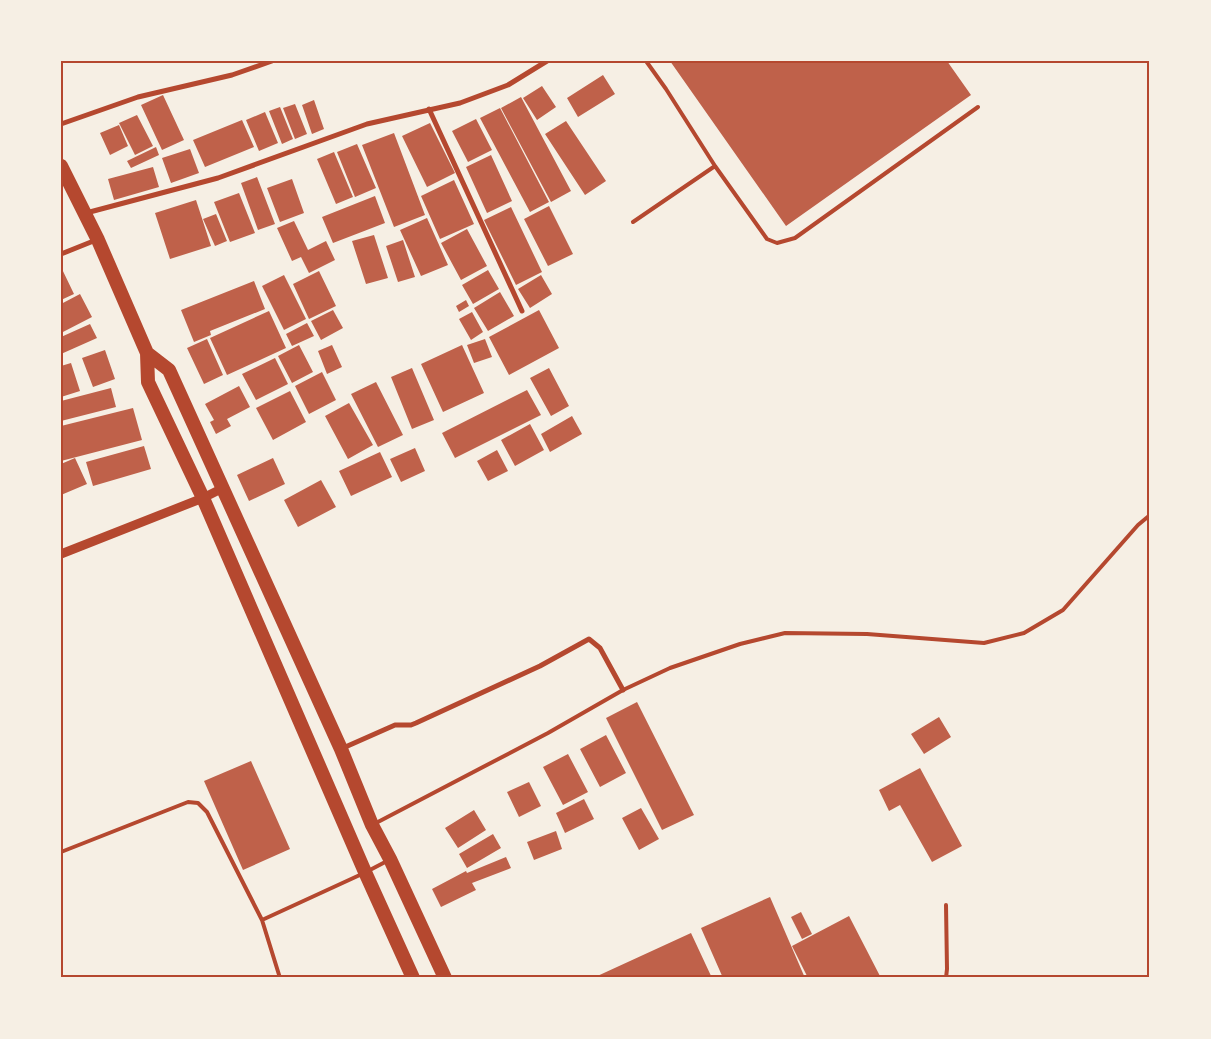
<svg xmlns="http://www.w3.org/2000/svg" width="1211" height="1039" viewBox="0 0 1211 1039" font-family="'Open Sans',sans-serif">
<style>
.building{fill:#bf614a}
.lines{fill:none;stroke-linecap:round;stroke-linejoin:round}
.service{stroke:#b5482f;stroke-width:4}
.minor{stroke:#b5482f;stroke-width:5}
.tertiary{stroke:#b5482f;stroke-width:9}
.trunk{stroke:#b5482f;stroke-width:14}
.neatline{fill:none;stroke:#b5482f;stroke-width:2}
</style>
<rect width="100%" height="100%" fill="#f6efe4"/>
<path class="building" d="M 670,61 L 947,61 L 971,95 L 786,226 Z
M 603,75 L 615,94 L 578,117 L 567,98 Z
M 542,86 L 556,107 L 537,120 L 523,98 Z
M 163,95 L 184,140 L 162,150 L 141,105 Z
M 521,97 L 571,191 L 551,202 L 501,108 Z
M 314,100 L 324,129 L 312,134 L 302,105 Z
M 295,104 L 307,134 L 295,139 L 283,108 Z
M 280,107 L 293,139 L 282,144 L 269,111 Z
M 500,108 L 549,202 L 530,212 L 480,118 Z
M 265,112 L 278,143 L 259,151 L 246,120 Z
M 137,115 L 153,146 L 135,155 L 119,123 Z
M 476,119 L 492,150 L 468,162 L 452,131 Z
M 242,120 L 254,147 L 205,167 L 193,140 Z
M 566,121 L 606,181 L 585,195 L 545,134 Z
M 430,123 L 455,173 L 427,187 L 402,136 Z
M 119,125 L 128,146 L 110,155 L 100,133 Z
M 394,133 L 425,215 L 394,227 L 362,145 Z
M 357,144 L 376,188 L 355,197 L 337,152 Z
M 156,147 L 159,155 L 131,168 L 127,161 Z
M 190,149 L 199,173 L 171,183 L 162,158 Z
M 334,152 L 353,197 L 336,204 L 317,159 Z
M 491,155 L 512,201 L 487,213 L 466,167 Z
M 153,167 L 159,187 L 114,200 L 108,179 Z
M 257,177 L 275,224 L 258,230 L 241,183 Z
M 292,179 L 304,213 L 280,222 L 267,188 Z
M 454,180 L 474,224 L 440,239 L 421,196 Z
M 239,193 L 255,233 L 230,242 L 214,202 Z
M 375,196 L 385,223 L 333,243 L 322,217 Z
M 196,200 L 211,246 L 170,259 L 155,213 Z
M 549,206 L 573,254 L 548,266 L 524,219 Z
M 511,207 L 542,272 L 516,285 L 484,220 Z
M 216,214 L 227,241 L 215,246 L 203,219 Z
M 427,218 L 448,265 L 421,276 L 400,230 Z
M 294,221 L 308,250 L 326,241 L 335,260 L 309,273 L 301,257 L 292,261 L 277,228 Z
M 467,229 L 487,266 L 461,280 L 441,243 Z
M 374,235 L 388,278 L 366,284 L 352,241 Z
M 403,240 L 415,277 L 398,282 L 386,246 Z
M 61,267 L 74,294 L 61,300 Z
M 488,270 L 499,289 L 473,304 L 462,285 Z
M 319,271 L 336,306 L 309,319 L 293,284 Z
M 284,275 L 306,319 L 284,330 L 262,286 Z
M 541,275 L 552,294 L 530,308 L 518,289 Z
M 254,281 L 265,309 L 210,331 L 211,335 L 194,342 L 181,310 Z
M 500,292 L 514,316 L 488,331 L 474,308 Z
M 80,294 L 92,317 L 61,333 L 61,304 Z
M 466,300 L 469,306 L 459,312 L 456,306 Z
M 333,310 L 343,328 L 321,340 L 311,321 Z
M 539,310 L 559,348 L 509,375 L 489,337 Z
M 269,311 L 286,348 L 227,375 L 210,338 Z
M 472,312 L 483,332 L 471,340 L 459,319 Z
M 307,323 L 314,336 L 292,346 L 286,334 Z
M 90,324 L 97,338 L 61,354 L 61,337 Z
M 207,339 L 223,375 L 204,384 L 187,348 Z
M 485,339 L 492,357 L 474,363 L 467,345 Z
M 299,345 L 313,372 L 292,383 L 278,356 Z
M 332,345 L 342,367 L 327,374 L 318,351 Z
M 462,345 L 484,393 L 443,412 L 421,364 Z
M 105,350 L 115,379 L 93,387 L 82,358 Z
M 275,358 L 288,384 L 256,400 L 242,374 Z
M 71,363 L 80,391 L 61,397 L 61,366 Z
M 412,368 L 434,420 L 412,429 L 391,377 Z
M 549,368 L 569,406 L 551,416 L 530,378 Z
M 322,372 L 336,400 L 309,414 L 295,386 Z
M 376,382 L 403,435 L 378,447 L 351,394 Z
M 239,386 L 250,407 L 227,419 L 231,426 L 216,434 L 210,422 L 214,420 L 205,404 Z
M 111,388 L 116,407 L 61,421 L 61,401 Z
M 527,390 L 541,415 L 455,458 L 442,433 Z
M 290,391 L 306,422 L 273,440 L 256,408 Z
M 349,403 L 373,445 L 348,459 L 325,416 Z
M 133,408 L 142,440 L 61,461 L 61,426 Z
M 572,416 L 582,434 L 550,452 L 541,434 Z
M 530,424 L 544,450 L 515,466 L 501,440 Z
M 144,446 L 151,469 L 93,486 L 86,462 Z
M 415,448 L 425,471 L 401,482 L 390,459 Z
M 497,450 L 508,471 L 488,481 L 477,461 Z
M 380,452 L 392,477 L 351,496 L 339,471 Z
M 75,458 L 87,484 L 61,495 L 61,464 Z
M 273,458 L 285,484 L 249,501 L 237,475 Z
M 321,480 L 336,507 L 298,527 L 284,500 Z
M 637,702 L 694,815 L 662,830 L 606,718 Z
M 939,717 L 951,737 L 924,754 L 911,734 Z
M 606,735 L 626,773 L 600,787 L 580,749 Z
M 568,754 L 588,792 L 563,805 L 543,767 Z
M 251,761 L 290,849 L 243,870 L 204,781 Z
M 920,768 L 962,846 L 932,862 L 900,805 L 889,811 L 879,790 Z
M 529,782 L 541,806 L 519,817 L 507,792 Z
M 584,799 L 594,819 L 565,833 L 556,813 Z
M 641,808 L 659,839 L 639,850 L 622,818 Z
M 474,810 L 486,830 L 458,848 L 445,828 Z
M 556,831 L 562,849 L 534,860 L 527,842 Z
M 493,834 L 501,848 L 467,868 L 459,854 Z
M 506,857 L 511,868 L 472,883 L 476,890 L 441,907 L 432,889 L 466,871 L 467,873 Z
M 770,897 L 805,978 L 723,978 L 701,928 Z
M 801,912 L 812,934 L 802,939 L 791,917 Z
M 849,916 L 881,978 L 808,978 L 792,946 Z
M 691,933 L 712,978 L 593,978 Z"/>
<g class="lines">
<path class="service" d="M 715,166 L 767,239 L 777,243 L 795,238 L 978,107
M 633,222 L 715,166 L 666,89 L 646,61
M 376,823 L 548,733 L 623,690 L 670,668 L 740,644 L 785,633 L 867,634 L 984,643 L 1024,633 L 1063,610 L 1138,525 L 1150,515
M 61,852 L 188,802 L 198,803 L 207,812 L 262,920 L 362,874
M 368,871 L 389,860
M 262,920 L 280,978
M 946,978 L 947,969 L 946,905"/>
<path class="minor" d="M 429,109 L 522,311
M 61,124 L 138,97 L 232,75 L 272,61
M 86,213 L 218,178 L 367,124 L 460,103 L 508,85 L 547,61
M 61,254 L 96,240
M 343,748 L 395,725 L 411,725 L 416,723 L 540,666 L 589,639 L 600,648 L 623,690"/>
<path class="tertiary" d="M 61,554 L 203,498 L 223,488"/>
<path class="trunk" d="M 61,166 L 98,240 L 147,353 L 148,382 L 203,498 L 365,872 L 413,978
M 147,353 L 169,370 L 341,749 L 372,825 L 390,859 L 445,978"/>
</g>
<rect width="1211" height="1039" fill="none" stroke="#f6efe4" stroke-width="125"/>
<rect x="62" y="62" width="1086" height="914" class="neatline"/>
</svg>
